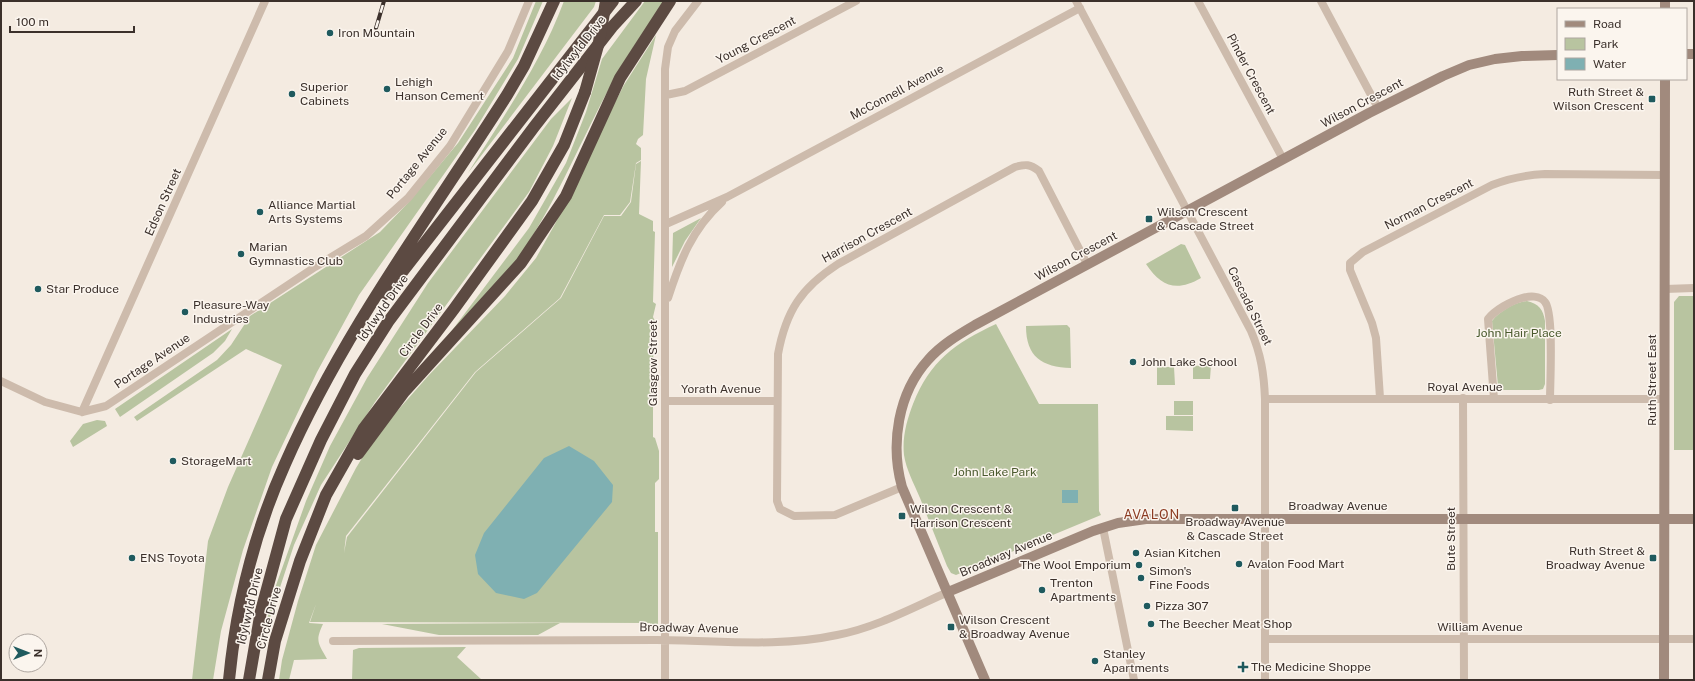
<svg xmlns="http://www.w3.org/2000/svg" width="1695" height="681" viewBox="0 0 1695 681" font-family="'Public Sans',sans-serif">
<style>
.green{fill:#b8c4a0}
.water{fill:#7fb0b2}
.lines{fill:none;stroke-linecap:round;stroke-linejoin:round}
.street{stroke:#cdbbac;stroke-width:8}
.secondary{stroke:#a18a7d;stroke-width:10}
.highway{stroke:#5c4a42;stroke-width:12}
.rail-casing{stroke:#3b302b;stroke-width:4}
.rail{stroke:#fbf5ee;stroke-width:2.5;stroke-dasharray:8;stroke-linecap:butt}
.highway-bridge{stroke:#5c4a42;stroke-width:12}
.poi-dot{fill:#1f5a5e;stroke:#fbf5ee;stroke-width:1.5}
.labels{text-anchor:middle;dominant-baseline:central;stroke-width:3;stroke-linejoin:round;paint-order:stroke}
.poi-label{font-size:12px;fill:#3b302b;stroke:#fbf5ee;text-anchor:start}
.street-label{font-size:12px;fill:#3b302b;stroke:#fbf5ee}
.park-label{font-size:12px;fill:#4a5a2e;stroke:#fbf5ee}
.neighbourhood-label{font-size:13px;letter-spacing:1px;fill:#8c3b22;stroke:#fbf5ee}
</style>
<rect width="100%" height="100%" fill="#f4ebe1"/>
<path class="green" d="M 536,1 L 543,1 L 518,59 L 475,130 L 359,295 L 317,372 L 272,467 L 243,550 L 221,631 L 213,680 L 192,680 L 208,541 L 228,487 L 282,365 L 246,349 L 137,421 L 134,417 L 217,360 L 231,345 L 250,316 L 380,232 L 407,204 L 458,143 L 513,58 Z
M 564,1 L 596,1 L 594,7 L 468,173 C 503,117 541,63 564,1 Z
M 645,1 L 664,1 C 647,28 627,54 612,83 C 582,138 558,198 523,251 C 500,287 467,317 438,349 L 529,228 L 566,163 L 586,112 L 602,59 Z
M 656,35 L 646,79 L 643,135 L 638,139 L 636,144 L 641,148 L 641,160 L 636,163 L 630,202 L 620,215 L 604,215 L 560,298 L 475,372 L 346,536 L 344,553 L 337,550 L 344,553 L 347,537 L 476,372 L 561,298 L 604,216 L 621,216 L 631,202 L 636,164 L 641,161 L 639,214 L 653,221 L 653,231 L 655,232 L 653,302 L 656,304 L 653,317 L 656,323 L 653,331 L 653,345 L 656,349 L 656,352 L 653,356 L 656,364 L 657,394 L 653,398 L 653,437 L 655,438 L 659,451 L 659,479 L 655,483 L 655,532 L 653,532 L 658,532 L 658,624 L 655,626 L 650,626 L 650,623 L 310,622 L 316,604 L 309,623 L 323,624 C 315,641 318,643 327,659 L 294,660 L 289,680 L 279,680 L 282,660 L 298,601 L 316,545 L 356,468 L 376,435 L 429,375 L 505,296 L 536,258 L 555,224 L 609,114 L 624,85 Z
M 572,98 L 553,146 L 529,192 L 375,402 L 321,485 L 294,545 L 261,645 L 274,591 L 306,501 L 330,446 L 367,378 L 428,283 L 551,119 Z
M 701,218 L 685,241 L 672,267 L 673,233 Z
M 1181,244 L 1185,245 L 1201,278 C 1177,292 1161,287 1146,264 Z
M 1679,296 L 1694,296 L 1694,450 L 1674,450 L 1674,302 Z
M 1527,301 C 1539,304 1543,309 1545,321 L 1545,384 L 1543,389 L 1539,390 L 1502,390 L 1498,386 L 1492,321 C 1499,312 1515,302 1527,301 Z
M 996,324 L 1039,404 L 1098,404 L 1099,511 L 1101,515 L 956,575 L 951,573 L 947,566 C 938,543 929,521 920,498 C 914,484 906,469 904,455 C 902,437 907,420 913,404 C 930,361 955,343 996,324 Z
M 1067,325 L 1070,328 L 1071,368 C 1042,367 1026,357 1026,326 Z
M 232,329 L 225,341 L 213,353 L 120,417 L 115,409 Z
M 1211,365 L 1210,379 L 1193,379 L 1193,366 Z
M 1157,367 L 1174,367 L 1175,385 L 1157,385 Z
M 1174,401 L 1193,401 L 1193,415 L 1174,415 Z
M 1166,416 L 1193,416 L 1193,431 L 1166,430 Z
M 97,420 L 105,421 L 107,426 L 73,447 L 70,441 L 83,424 Z
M 560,623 L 538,635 L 439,635 L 382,624 Z
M 466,647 L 457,657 L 482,680 L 352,680 L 353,650 L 359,648 Z"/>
<path class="water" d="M 569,446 L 594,461 L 613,485 L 612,502 L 537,593 L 524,599 L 496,593 L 478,574 L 475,555 L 484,533 L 544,458 Z
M 1062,490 L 1078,490 L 1078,503 L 1062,503 Z"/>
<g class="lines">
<path class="street" d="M 1076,1 L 1251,331 C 1261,354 1264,374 1265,399 L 1265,680
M 1198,1 L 1283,159
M 1321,1 L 1378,108
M 666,95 L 685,91 L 856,1
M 666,224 L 727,197 L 1080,8
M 1665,289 L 1694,288
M 668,298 C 680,261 692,229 722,202
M 1,381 L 45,402 L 82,412 L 106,406 L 315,267 L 366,236 L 408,198 L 450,146 L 508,51 L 529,1
M 1380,398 L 1376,338 L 1372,323 L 1350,270 L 1350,263 L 1363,252 L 1492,185 C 1510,178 1526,175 1545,174 L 1665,175
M 1463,398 L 1464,680
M 1265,399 L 1665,399
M 1494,399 L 1488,319 C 1495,310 1511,301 1522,298 C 1529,296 1540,295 1545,302 C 1554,313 1550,382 1550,400
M 665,401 L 777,401
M 82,412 L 265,1
M 902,487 L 835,515 L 794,516 L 780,509 L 777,501 L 778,354 C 786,311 801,288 838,264 L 1015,167 C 1026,164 1030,164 1039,171 L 1087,264
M 1103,528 L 1134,680
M 1265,639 L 1694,639
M 333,641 C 441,641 548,640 656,640 C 716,640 777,648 837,635 C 875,628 912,608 948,592
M 665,680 L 665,69 L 668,47 L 675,31 L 698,1"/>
<path class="secondary" d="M 1665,1 L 1665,9
M 1686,54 L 1694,54
M 948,592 L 1093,531 L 1118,523 L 1146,519 L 1694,519
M 985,680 L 902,487 C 890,444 898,393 928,360 C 941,345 958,335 975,325 L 1369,113 L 1443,76 L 1469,65 L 1495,59 L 1522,56 L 1558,55
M 1664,680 L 1665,79"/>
<path class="highway" d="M 385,294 L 613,1
M 358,454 L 404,392 L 521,263 L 566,196 L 620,78 L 670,1
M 229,680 C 236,607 255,531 285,464 C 343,332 430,216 507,95 L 524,66 L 554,1
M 249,680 L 261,611 L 286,519 L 321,440 L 355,374 L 388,322 L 534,127 L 612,27 L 636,1
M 268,680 L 275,641 L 300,561 L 326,495 L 364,428 L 454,309 L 532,201 L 564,145 L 585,92"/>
<g class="rail-casing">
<path id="rail" d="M 376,28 L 384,1"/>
</g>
<use href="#rail" class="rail"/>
<path class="highway-bridge" d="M 585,92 L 599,42 L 606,1"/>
</g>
<g class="poi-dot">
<circle cx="330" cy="33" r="4"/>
<circle cx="387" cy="89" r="4"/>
<circle cx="292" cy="94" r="4"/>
<rect x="1648" y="95" width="8" height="8" rx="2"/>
<circle cx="260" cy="212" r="4"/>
<rect x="1145" y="215" width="8" height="8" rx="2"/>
<circle cx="241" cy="254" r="4"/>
<circle cx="38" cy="289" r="4"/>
<circle cx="185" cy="312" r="4"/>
<circle cx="1133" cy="362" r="4"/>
<circle cx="173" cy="461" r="4"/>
<rect x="1231" y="504" width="8" height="8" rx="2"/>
<rect x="898" y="512" width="8" height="8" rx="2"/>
<circle cx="1136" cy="553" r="4"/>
<circle cx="132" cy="558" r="4"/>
<rect x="1649" y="554" width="8" height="8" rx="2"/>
<circle cx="1239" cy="564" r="4"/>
<circle cx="1139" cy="565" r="4"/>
<circle cx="1141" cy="578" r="4"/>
<circle cx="1042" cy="590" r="4"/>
<circle cx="1147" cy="606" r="4"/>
<circle cx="1151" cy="624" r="4"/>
<rect x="947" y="623" width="8" height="8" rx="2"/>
<circle cx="1095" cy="661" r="4"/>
<path d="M1241 661h4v4h4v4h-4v4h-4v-4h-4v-4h4z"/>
</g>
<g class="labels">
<g class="poi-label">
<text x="338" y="33">Iron Mountain</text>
<text x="395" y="82">Lehigh<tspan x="395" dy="14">Hanson Cement</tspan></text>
<text x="300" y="87">Superior<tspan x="300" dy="14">Cabinets</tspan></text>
<text x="1644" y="92" text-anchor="end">Ruth Street &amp;<tspan x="1644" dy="14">Wilson Crescent</tspan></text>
<text x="268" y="205">Alliance Martial<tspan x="268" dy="14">Arts Systems</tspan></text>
<text x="1157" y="212">Wilson Crescent<tspan x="1157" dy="14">&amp; Cascade Street</tspan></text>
<text x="249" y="247">Marian<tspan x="249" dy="14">Gymnastics Club</tspan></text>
<text x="46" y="289">Star Produce</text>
<text x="193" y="305">Pleasure-Way<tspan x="193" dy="14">Industries</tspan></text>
<text x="1141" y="362">John Lake School</text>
<text x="181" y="461">StorageMart</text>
<text x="910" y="509">Wilson Crescent &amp;<tspan x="910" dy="14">Harrison Crescent</tspan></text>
<text x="1235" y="522" text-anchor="middle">Broadway Avenue<tspan x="1235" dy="14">&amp; Cascade Street</tspan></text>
<text x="1645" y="551" text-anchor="end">Ruth Street &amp;<tspan x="1645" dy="14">Broadway Avenue</tspan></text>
<text x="1144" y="553">Asian Kitchen</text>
<text x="140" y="558">ENS Toyota</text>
<text x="1247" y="564">Avalon Food Mart</text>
<text x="1131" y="565" text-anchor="end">The Wool Emporium</text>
<text x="1149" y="571">Simon's<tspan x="1149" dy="14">Fine Foods</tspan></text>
<text x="1050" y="583">Trenton<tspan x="1050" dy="14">Apartments</tspan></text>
<text x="1155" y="606">Pizza 307</text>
<text x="959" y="620">Wilson Crescent<tspan x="959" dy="14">&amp; Broadway Avenue</tspan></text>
<text x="1159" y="624">The Beecher Meat Shop</text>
<text x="1103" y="654">Stanley<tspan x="1103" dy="14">Apartments</tspan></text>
<text x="1251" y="667">The Medicine Shoppe</text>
</g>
<g class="street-label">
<text transform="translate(756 40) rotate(-28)">Young Crescent</text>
<text transform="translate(579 48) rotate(-52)">Idylwyld Drive</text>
<text transform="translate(1251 74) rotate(62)">Pinder Crescent</text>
<text transform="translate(897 92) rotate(-28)">McConnell Avenue</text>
<text transform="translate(1362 103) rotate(-28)">Wilson Crescent</text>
<text transform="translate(417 163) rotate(-51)">Portage Avenue</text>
<text transform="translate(163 202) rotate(-66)">Edson Street</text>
<text transform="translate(1429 204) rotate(-27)">Norman Crescent</text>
<text transform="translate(867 235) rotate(-29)">Harrison Crescent</text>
<text transform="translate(1076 256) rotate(-28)">Wilson Crescent</text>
<text transform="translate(1250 306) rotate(64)">Cascade Street</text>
<text transform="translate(383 308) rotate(-55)">Idylwyld Drive</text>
<text transform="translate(421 330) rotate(-53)">Circle Drive</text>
<text transform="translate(152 361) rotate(-34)">Portage Avenue</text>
<text transform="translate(653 363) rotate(-90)">Glasgow Street</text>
<text transform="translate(1652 380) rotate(-90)">Ruth Street East</text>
<text x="1465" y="387">Royal Avenue</text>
<text x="721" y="389">Yorath Avenue</text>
<text x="1338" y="506">Broadway Avenue</text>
<text transform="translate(1451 539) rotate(-90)">Bute Street</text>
<text transform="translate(1006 554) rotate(-23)">Broadway Avenue</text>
<text transform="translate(250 606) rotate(-77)">Idylwyld Drive</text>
<text transform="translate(269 618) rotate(-75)">Circle Drive</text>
<text x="1480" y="627">William Avenue</text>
<text transform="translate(689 628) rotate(1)">Broadway Avenue</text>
</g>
<g class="park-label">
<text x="1519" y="333">John Hair Place</text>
<text x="995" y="472">John Lake Park</text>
</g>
<g class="neighbourhood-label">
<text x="1152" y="514">AVALON</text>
</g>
</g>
<rect width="1695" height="681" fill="none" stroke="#3b302b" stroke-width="4"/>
<rect x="1557" y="8" width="130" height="72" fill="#fbf5ee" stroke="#aea6a0"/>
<rect x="1565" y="21" width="20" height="6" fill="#a18a7d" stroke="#aea6a0"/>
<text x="1593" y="28" font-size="12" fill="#3b302b">Road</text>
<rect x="1565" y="38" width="20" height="12" fill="#b8c4a0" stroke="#aea6a0"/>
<text x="1593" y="48" font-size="12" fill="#3b302b">Park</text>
<rect x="1565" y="58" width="20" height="12" fill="#7fb0b2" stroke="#aea6a0"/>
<text x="1593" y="68" font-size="12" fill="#3b302b">Water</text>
<g transform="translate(28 653) rotate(90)"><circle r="19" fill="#fbf5ee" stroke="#aea6a0"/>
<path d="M0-3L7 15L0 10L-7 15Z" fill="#1f5a5e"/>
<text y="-6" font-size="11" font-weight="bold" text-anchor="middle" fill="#3b302b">N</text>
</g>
<path d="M10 26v6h124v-6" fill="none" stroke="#3b302b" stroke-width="2"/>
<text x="16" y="26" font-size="12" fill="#3b302b" stroke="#fbf5ee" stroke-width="3" paint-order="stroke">100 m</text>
</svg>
